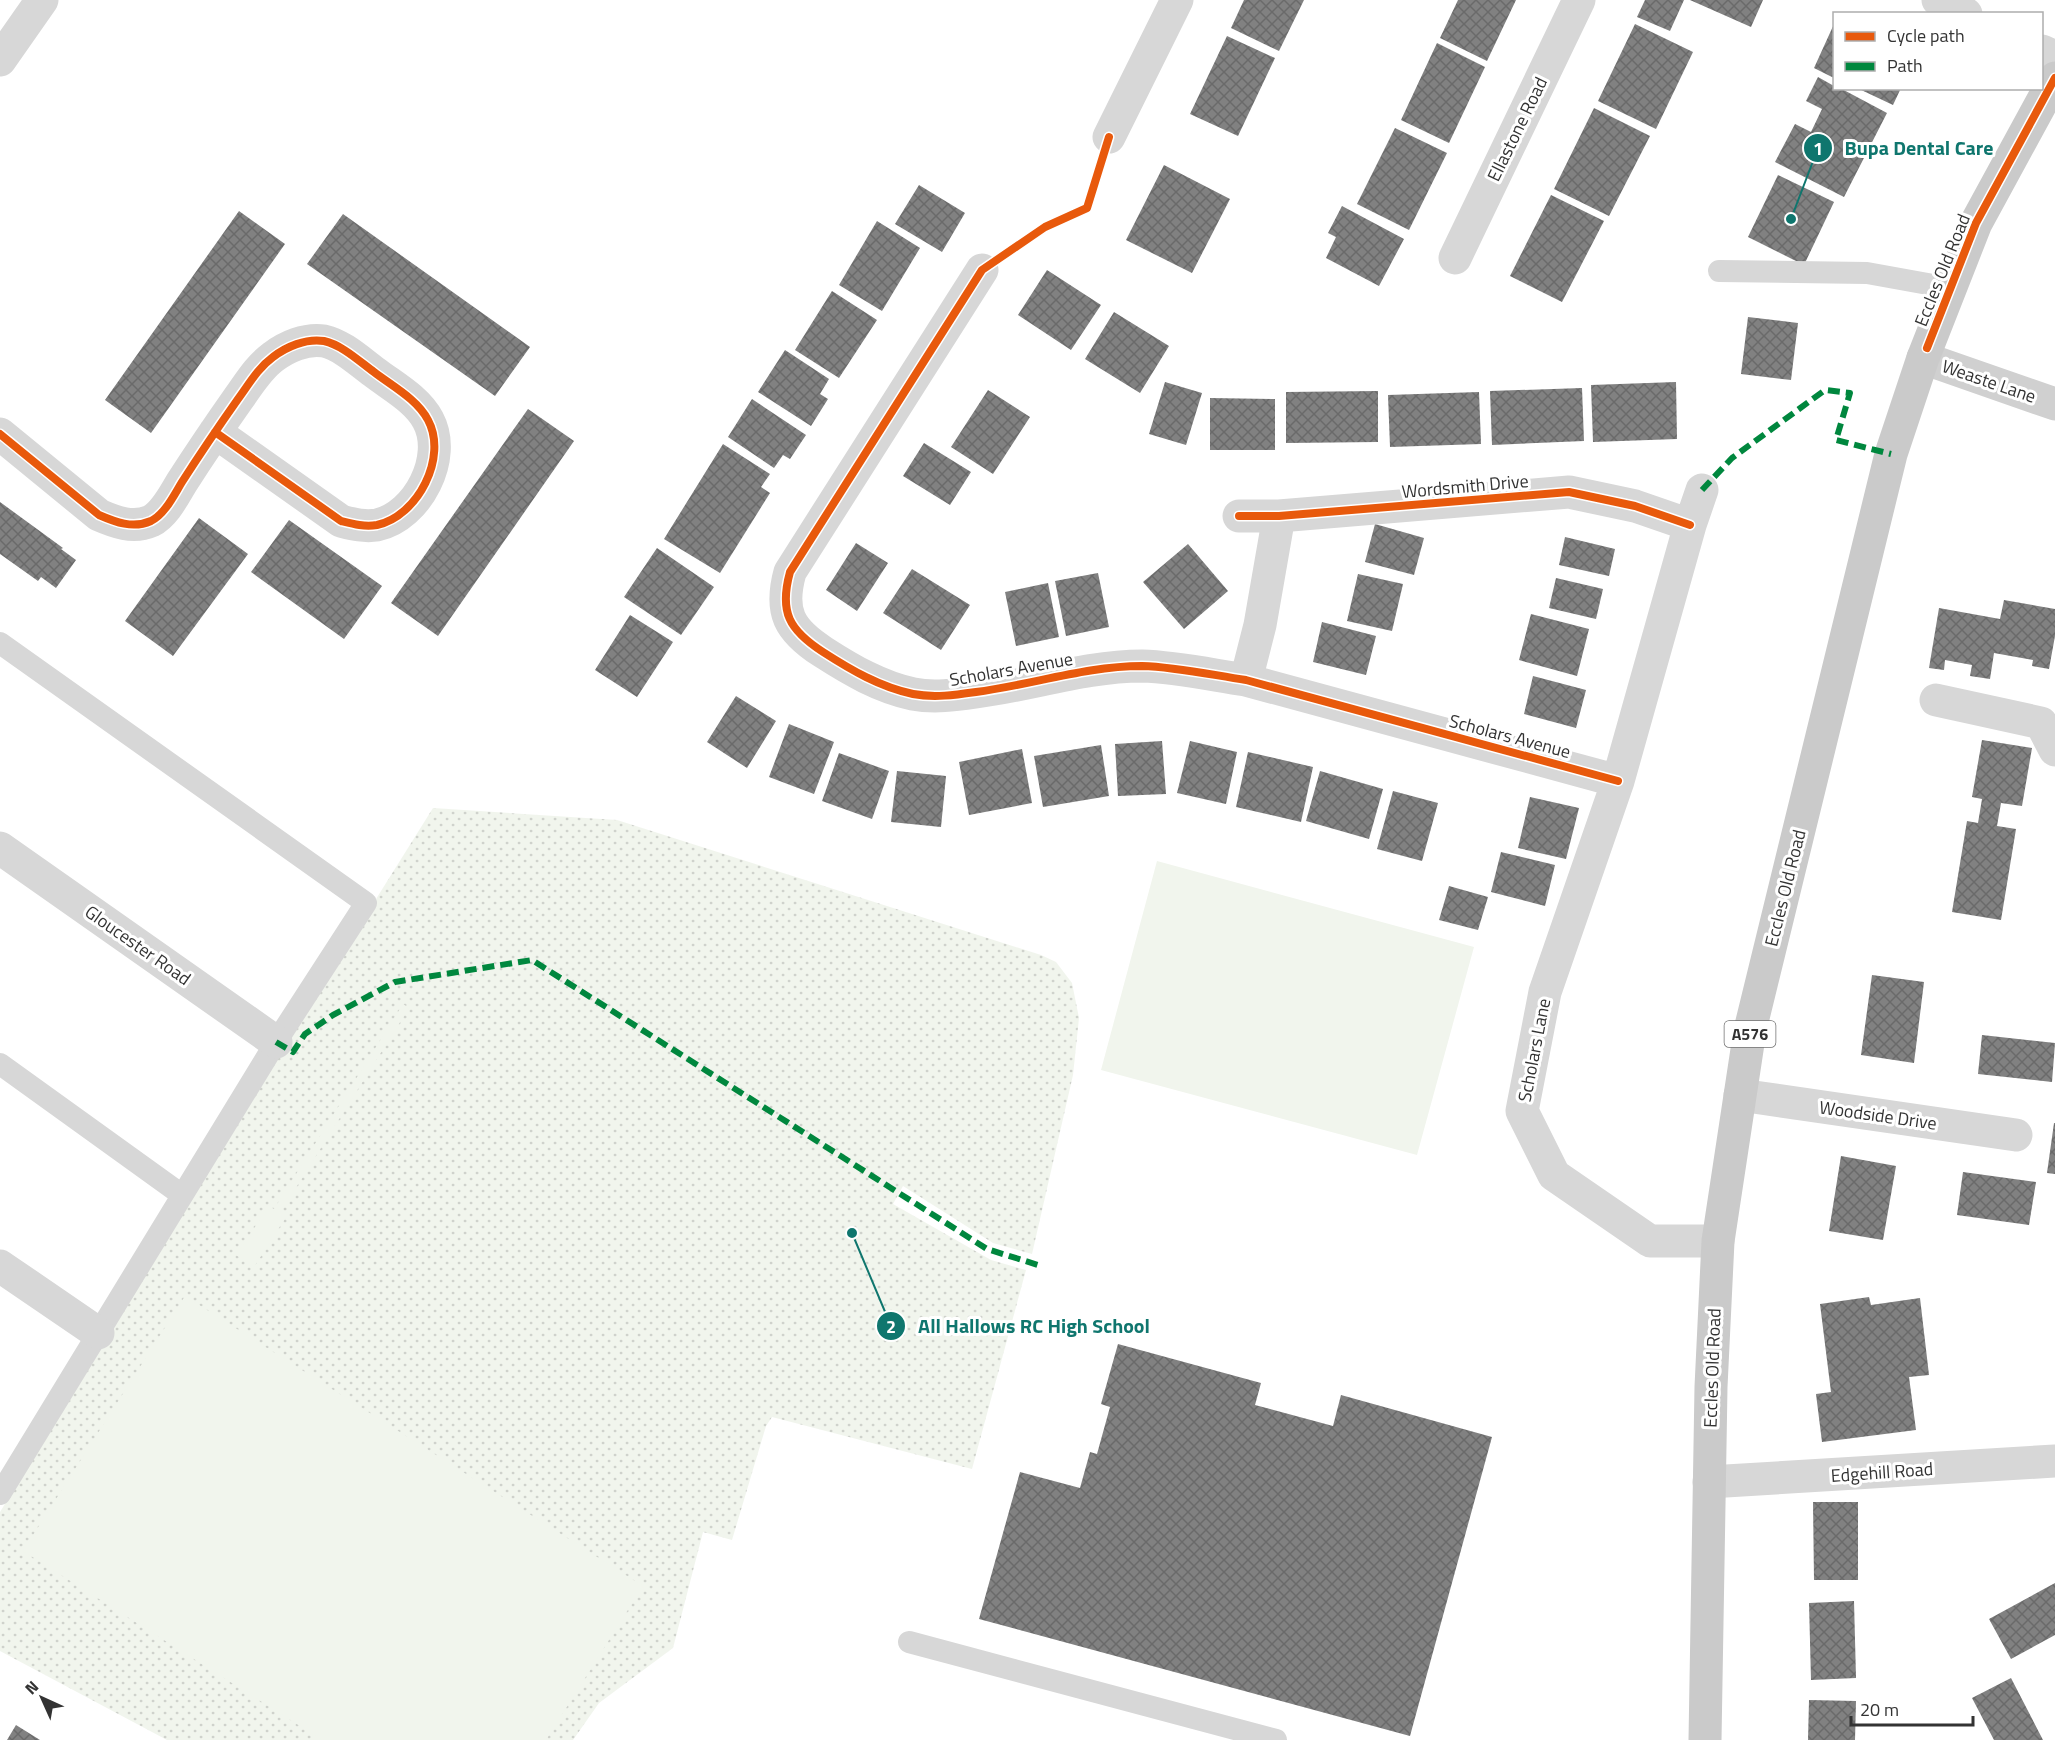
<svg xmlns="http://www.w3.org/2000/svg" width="2055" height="1740" viewBox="0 0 2055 1740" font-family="'Titillium Web',sans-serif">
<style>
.park{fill:url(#park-dots)}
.pitch{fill:#f1f5ed}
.building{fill:url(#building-cross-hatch)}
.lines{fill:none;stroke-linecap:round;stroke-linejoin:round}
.lane{stroke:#d7d7d7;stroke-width:22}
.street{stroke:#d7d7d7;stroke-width:33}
.secondary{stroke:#d0d0d0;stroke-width:33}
.primary{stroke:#cacaca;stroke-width:33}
.quiet{stroke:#00873e;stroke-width:6;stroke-dasharray:12 6;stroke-linecap:butt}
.cycleway-casing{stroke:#fff;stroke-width:11}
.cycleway{stroke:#e8590c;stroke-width:8}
.labels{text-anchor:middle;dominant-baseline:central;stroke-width:6;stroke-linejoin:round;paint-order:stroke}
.shield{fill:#fff;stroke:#707070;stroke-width:1.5}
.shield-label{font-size:16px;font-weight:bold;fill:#333}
.street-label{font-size:18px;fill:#333;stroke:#fff}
.leader{fill:none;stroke:#0f766e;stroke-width:2}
.callout-dot{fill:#0f766e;stroke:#fff;stroke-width:2}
.mark-label{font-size:18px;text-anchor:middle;font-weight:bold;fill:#fff}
.callout-label{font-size:20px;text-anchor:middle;font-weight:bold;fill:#0f766e;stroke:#fff;stroke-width:6;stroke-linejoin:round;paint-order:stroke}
</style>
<defs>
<pattern id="park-dots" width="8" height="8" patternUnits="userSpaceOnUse" patternTransform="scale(1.5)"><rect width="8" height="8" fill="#f1f5ed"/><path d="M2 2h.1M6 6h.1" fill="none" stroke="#cfd2cc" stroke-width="1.8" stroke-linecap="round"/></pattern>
<pattern id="building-cross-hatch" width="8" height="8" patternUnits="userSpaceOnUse" patternTransform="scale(1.5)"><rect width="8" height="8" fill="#818181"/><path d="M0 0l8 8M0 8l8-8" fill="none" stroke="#6a6a6a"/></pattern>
</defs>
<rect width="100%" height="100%" fill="#fff"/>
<path class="park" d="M 433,808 L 617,820 L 1041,955 L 1056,962 L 1072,983 L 1079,1018 L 1073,1075 L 1032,1254 L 993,1243 L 903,1186 L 893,1204 L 991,1260 L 1026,1270 L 972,1469 L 772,1417 L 766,1426 L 732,1540 L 703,1532 L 673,1648 L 599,1703 L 573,1740 L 167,1740 L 0,1651 L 0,1512 L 284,1046 Z"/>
<path class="pitch" d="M 1157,861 L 1474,947 L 1417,1155 L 1101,1070 Z
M 403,1004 L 409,1008 L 280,1213 L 286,1217 L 254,1267 L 236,1255 L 269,1206 L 274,1209 Z
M 185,1296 L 643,1586 L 546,1740 L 322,1740 L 23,1551 Z"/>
<path class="building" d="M 1244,0 L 1304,0 L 1279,51 L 1231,28 Z
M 1458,0 L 1516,0 L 1487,61 L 1440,38 Z
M 1645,0 L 1684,0 L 1670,31 L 1637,17 Z
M 1690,0 L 1763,0 L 1751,27 Z
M 1635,24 L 1693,52 L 1656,129 L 1598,101 Z
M 1834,24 L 1834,78 L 1814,68 Z
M 1227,36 L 1275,58 L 1238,136 L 1190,114 Z
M 1437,43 L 1485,67 L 1449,143 L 1401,120 Z
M 1818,77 L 1834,86 L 1834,88 L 1840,88 L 1887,113 L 1844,197 L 1775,162 L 1795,124 L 1811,132 L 1822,109 L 1806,101 Z
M 1857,88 L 1901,88 L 1893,105 Z
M 1594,108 L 1650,136 L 1609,216 L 1554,189 Z
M 1395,128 L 1447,153 L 1409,230 L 1357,204 Z
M 1164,165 L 1230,199 L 1192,273 L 1126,240 Z
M 1778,175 L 1834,202 L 1804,265 L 1748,237 Z
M 919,185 L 965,213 L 942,252 L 895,224 Z
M 1551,195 L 1604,221 L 1562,302 L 1510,276 Z
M 1342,206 L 1404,239 L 1379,286 L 1326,258 L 1336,237 L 1328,233 Z
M 239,211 L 285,244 L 151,433 L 105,400 Z
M 343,214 L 530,347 L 495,396 L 307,264 Z
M 877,221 L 920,248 L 882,311 L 839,285 Z
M 1047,270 L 1101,305 L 1071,350 L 1018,315 Z
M 832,291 L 877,320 L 839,378 L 795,350 Z
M 1114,312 L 1169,346 L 1140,393 L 1085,359 Z
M 1748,317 L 1798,323 L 1791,380 L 1741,374 Z
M 785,350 L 829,379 L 820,394 L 828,399 L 811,426 L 758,392 Z
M 1165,382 L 1202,393 L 1186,445 L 1149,434 Z
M 1676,382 L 1677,439 L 1593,442 L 1591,385 Z
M 1582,388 L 1584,441 L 1492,445 L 1490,391 Z
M 988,390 L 1030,417 L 993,474 L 951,447 Z
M 1378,391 L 1378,442 L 1286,443 L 1286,392 Z
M 1479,392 L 1481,444 L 1390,447 L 1388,395 Z
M 1210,398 L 1275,399 L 1275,450 L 1210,450 Z
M 752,399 L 806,435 L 790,459 L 783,455 L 774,468 L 728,437 Z
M 528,409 L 574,441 L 438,636 L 391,603 Z
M 924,443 L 971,472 L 950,505 L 903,476 Z
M 723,444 L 770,474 L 761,487 L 770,493 L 720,573 L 664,539 Z
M 0,502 L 63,548 L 61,549 L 76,560 L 56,588 L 41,577 L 38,581 L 0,554 Z
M 199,518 L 248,554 L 173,656 L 125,621 Z
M 289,520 L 382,586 L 344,639 L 251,572 Z
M 1375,524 L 1424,538 L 1414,575 L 1365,562 Z
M 1565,537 L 1615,549 L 1609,576 L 1559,565 Z
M 856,543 L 888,563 L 857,611 L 826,590 Z
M 1188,544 L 1228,591 L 1184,629 L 1143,582 Z
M 657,548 L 714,587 L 681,635 L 624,597 Z
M 912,569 L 970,605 L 941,650 L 883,613 Z
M 1098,573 L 1109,627 L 1066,636 L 1055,581 Z
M 1358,574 L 1403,584 L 1392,631 L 1347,621 Z
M 1556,578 L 1603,589 L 1596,619 L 1549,608 Z
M 1048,583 L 1059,637 L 1016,646 L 1005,592 Z
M 2004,600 L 2055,609 L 2055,636 L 2049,669 L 2032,666 L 2033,660 L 1994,653 L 1990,679 L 1970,676 L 1972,665 L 1945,660 L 1944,670 L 1929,668 L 1939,608 L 2000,619 Z
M 1531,614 L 1589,629 L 1577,676 L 1519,660 Z
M 630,615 L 673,642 L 637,697 L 595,670 Z
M 1322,622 L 1376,636 L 1366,675 L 1313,662 Z
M 1533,676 L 1586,690 L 1576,728 L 1524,714 Z
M 736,696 L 776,721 L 747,768 L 707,742 Z
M 789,724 L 834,742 L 814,794 L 769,777 Z
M 1982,740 L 2032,748 L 2022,806 L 2001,803 L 1997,826 L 2016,829 L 2001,920 L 1952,912 L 1967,821 L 1978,823 L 1982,799 L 1972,797 Z
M 1162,741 L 1166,794 L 1118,796 L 1115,744 Z
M 1190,741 L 1237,752 L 1226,804 L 1177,793 Z
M 1101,745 L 1109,796 L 1043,807 L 1034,756 Z
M 1022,749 L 1032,803 L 969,815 L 959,762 Z
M 1248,752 L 1313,767 L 1301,822 L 1236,807 Z
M 839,753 L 889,771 L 872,819 L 822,801 Z
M 897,771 L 946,776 L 941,827 L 891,822 Z
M 1320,771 L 1383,789 L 1369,839 L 1306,821 Z
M 1393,791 L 1438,803 L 1422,861 L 1377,849 Z
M 1530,797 L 1579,808 L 1566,859 L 1518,848 Z
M 1501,852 L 1555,865 L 1545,906 L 1491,892 Z
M 1449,886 L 1488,897 L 1478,930 L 1439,920 Z
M 1872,975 L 1924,982 L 1914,1063 L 1861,1055 Z
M 1982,1035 L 2055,1043 L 2052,1082 L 1978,1074 Z
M 2054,1123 L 2055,1123 L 2055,1174 L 2047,1173 Z
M 1841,1156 L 1896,1166 L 1883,1240 L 1829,1231 Z
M 1963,1172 L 2036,1182 L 2029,1225 L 1957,1215 Z
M 1869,1297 L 1871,1305 L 1920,1298 L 1929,1375 L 1909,1377 L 1916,1430 L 1822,1442 L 1816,1394 L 1831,1392 L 1820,1304 Z
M 1118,1344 L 1261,1383 L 1255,1405 L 1333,1426 L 1341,1395 L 1492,1437 L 1410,1736 L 979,1619 L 1020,1472 L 1080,1488 L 1090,1452 L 1097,1454 L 1110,1407 L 1101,1404 Z
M 1813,1502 L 1858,1502 L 1858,1580 L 1814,1580 Z
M 2055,1583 L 2055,1635 L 2011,1659 L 1989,1619 Z
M 1854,1601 L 1856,1678 L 1811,1680 L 1809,1603 Z
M 2011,1678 L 2043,1740 L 1994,1740 L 1972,1698 Z
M 1809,1700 L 1856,1701 L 1855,1740 L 1808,1740 Z
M 16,1725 L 40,1740 L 7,1740 Z"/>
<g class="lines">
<path class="lane" d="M 1719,271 L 1867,273 L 1950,288
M 0,643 L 366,903 L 276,1042 L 0,1494
M 0,1064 L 182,1195
M 909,1642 L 1276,1740"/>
<path class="street" d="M 1938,0 L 1966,14
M 2042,51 L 2055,57
M 0,60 L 42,0
M 1109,137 L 1177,0
M 1455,258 L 1579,0
M 982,270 L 790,572 C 779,612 789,630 823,652 C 851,670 880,687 913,694 C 934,698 955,695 976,692 C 1031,685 1086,666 1142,666 C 1177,667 1212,675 1246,680 L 1618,781
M 0,434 L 99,515 C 115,522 133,529 151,521 C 165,514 174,495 182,482 C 200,454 219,426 238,399 C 249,384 258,368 273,357 C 286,347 306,338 324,341 C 342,345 359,361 374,372 C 392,386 417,399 428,420 C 448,457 418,516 377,525 C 364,527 353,524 341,521 L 215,432
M 1702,490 L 1690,525 L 1618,781 L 1545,992 L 1522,1111 L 1554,1175 L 1650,1241 L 1718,1241
M 1239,516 L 1279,516 L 1569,492 L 1635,506 L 1690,525
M 1246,680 L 1260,625 L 1279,516
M 1936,700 L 2041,723 L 2055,750
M 0,848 L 276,1042
M 1740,1095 L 2016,1135
M 0,1266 L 98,1333
M 1709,1482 L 2055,1461"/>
<path class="secondary" d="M 1923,358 L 2055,404"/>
<path class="primary" d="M 1705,1740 L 1711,1387 L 1718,1241 L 1750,1030 L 1891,454 L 1923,358 L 1976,223 L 2055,78"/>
<path class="quiet" d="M 1702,490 L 1732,458 L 1825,390 L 1850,393 L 1836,440 L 1891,454
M 276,1042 L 293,1052 L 305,1034 L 333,1015 L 395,982 L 532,960 L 987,1249 L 1038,1265"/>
<g class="cycleway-casing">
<path id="cycleway" d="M 1109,137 L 1087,208 L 1045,227 L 982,270 L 790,572 C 779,612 789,630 823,652 C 851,670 880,687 913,694 C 934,698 955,695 976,692 C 1031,685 1086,666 1142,666 C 1177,667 1212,675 1246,680 L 1618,781
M 1927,348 L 1976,223 L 2055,78
M 0,434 L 99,515 C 115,522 133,529 151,521 C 165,514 174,495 182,482 C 200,454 219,426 238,399 C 249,384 258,368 273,357 C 286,347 306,338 324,341 C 342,345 359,361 374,372 C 392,386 417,399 428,420 C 448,457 418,516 377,525 C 364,527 353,524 341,521 L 215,432
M 1239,516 L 1279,516 L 1569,492 L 1635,506 L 1690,525"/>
</g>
<use href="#cycleway" class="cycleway"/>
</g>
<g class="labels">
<rect class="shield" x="1724.5" y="1021" width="51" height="26" rx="4.5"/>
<g class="shield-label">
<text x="1750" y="1034">A576</text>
</g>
<g class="street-label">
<text transform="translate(1517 129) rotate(-64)">Ellastone Road</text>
<text transform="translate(1942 270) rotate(-68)">Eccles Old Road</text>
<text transform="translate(1989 381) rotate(19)">Weaste Lane</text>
<text transform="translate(1465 486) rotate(-5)">Wordsmith Drive</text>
<text transform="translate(1011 669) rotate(-10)">Scholars Avenue</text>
<text transform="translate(1510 736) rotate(15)">Scholars Avenue</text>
<text transform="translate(1785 888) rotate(-76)">Eccles Old Road</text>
<text transform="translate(138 945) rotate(35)">Gloucester Road</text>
<text transform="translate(1534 1050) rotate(-79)">Scholars Lane</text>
<text transform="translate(1878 1115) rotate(8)">Woodside Drive</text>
<text transform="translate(1712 1368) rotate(-88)">Eccles Old Road</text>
<text transform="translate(1882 1472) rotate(-4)">Edgehill Road</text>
</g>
</g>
<path class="leader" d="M1791 219L1818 148M852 1233L891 1326"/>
<g class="callout-dot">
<circle cx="1791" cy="219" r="6"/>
<circle cx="852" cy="1233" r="6"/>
<circle cx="1818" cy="148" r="15"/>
<circle cx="891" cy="1326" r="15"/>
</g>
<g class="mark-label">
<text x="1818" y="155">1</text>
<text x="891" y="1333">2</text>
</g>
<g class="callout-label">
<text x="1919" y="155">Bupa Dental Care</text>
<text x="1034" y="1333">All Hallows RC High School</text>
</g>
<rect x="1833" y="12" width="210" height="78" fill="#ffffff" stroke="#adadad" stroke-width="1.5"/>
<rect x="1845" y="32" width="30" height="9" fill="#e8590c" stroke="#adadad" stroke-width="1.5"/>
<text x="1887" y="42" font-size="18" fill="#333333">Cycle path</text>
<rect x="1845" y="62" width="30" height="9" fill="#00873e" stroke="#adadad" stroke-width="1.5"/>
<text x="1887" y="72" font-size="18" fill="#333333">Path</text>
<g transform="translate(42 1698) rotate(315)" stroke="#ffffff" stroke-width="4.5" paint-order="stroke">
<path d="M0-4.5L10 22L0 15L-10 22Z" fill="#333333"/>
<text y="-9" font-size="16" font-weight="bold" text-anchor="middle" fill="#333333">N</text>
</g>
<path d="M1851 1716v9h122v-9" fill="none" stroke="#333333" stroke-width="3"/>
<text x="1860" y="1716" font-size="18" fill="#333333" stroke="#ffffff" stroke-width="4.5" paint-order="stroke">20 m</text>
</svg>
